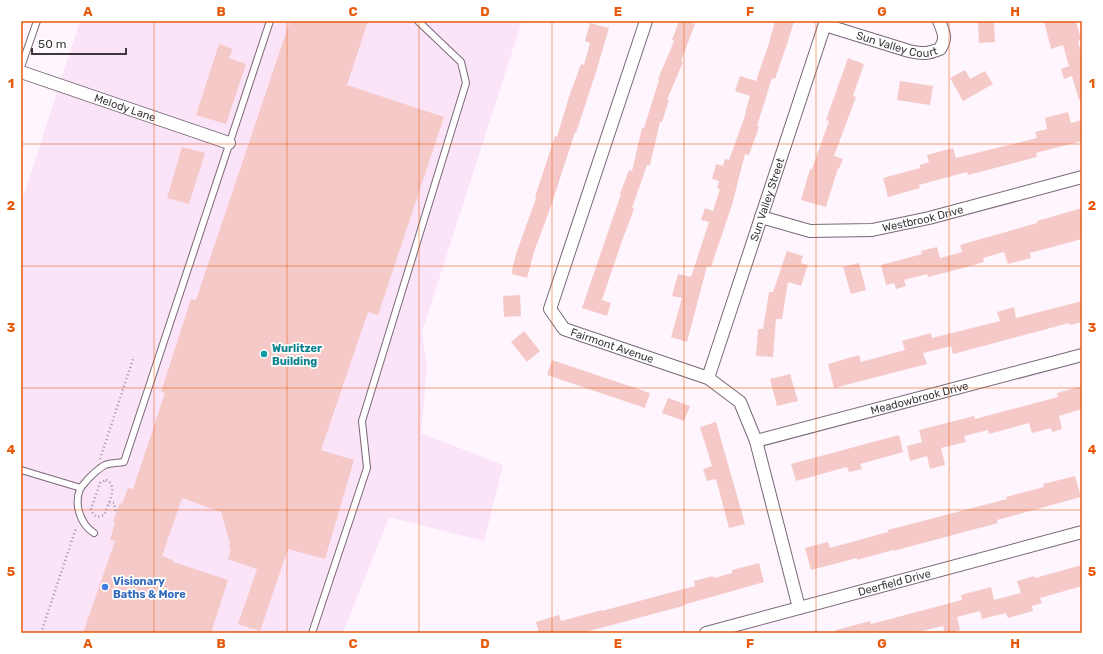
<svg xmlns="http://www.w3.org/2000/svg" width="1103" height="654" viewBox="0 0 1103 654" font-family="Rubik,sans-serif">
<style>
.built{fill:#fbe4f8}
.building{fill:#f5c9c7}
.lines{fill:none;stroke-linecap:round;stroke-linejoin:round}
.lane-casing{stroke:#776976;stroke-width:8}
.street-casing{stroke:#776976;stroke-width:14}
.path{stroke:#9d959c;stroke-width:2.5;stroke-dasharray:1 3;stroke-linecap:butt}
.lane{stroke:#fff;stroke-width:6}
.street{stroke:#fff;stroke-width:12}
.grid{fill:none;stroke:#e8590c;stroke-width:1;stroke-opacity:0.55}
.culture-dot{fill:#0f9aa8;stroke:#fff;stroke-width:1.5}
.shop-dot{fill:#3f7fe0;stroke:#fff;stroke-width:1.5}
.labels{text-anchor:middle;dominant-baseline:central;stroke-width:3.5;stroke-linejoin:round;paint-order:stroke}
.street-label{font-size:11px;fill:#3d373d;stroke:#fff}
.culture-label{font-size:11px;font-weight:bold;fill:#0d838f;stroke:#fff;text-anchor:start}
.shop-label{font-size:11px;font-weight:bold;fill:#366cbe;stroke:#fff;text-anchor:start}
.neatline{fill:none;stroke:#e8590c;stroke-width:1.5}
.grid-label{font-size:13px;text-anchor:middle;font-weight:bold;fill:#e8590c}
</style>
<rect width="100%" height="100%" fill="#fff5fe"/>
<path class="built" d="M 80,21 L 522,21 L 422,332 L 427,368 L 421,433 L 503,465 L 484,541 L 389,517 L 343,633 L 21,633 L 21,204 Z"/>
<path class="building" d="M 290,21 L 368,21 L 347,85 L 444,117 L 378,315 L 368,312 L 321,450 L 354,460 L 325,559 L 288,549 L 260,631 L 238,624 L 257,569 L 228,559 L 231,549 L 229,548 L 230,543 L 221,512 L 182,498 L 162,556 L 173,560 L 173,562 L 228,580 L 211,633 L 83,633 L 115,541 L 110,540 L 115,523 L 113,522 L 120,503 L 122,504 L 128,488 L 133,489 L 165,393 L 161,392 L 191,299 L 196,300 Z
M 679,21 L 687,21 L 695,24 L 681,61 L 683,62 L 667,100 L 669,100 L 662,122 L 660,122 L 650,165 L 647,165 L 632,208 L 634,209 L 622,241 L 602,300 L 611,303 L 607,316 L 582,308 L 621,194 L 620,194 L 629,170 L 632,171 L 642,128 L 644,128 L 659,80 L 658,79 L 674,41 L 672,40 Z
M 775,21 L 794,21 L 788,41 L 775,79 L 772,78 L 757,126 L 759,127 L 749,155 L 745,154 L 732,205 L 711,267 L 707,266 L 687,342 L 671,337 L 682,298 L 672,296 L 678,274 L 691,277 L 709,222 L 701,220 L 705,208 L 713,211 L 720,189 L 717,188 L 719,181 L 712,179 L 716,164 L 723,166 L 725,159 L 729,160 L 746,113 L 745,113 L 750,96 L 735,91 L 740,76 L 756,81 L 769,43 Z
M 978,21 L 994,21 L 995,42 L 979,43 Z
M 1044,21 L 1076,21 L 1081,40 L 1078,41 L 1082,57 L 1082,99 L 1079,100 L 1072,76 L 1064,79 L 1061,69 L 1069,66 L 1063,45 L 1051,49 Z
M 590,23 L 609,28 L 596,72 L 576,133 L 575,132 L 552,203 L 534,252 L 527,278 L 512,274 L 512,270 L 516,254 L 536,198 L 535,197 L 555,136 L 557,137 L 569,97 L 581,64 L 584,65 L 590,43 L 585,41 Z
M 219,44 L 233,49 L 229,58 L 246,64 L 226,124 L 196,115 Z
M 848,58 L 864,64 L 853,96 L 856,97 L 834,156 L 843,159 L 839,169 L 838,168 L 826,207 L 801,200 L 810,169 L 812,169 L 829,121 L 826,120 Z
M 965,70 L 970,79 L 985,71 L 993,84 L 963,101 L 950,78 Z
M 900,81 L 933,86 L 930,105 L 897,100 Z
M 1068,112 L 1071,123 L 1082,120 L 1082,141 L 1036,153 L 1037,157 L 968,175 L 967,172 L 919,185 L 920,188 L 888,197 L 883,178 L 920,168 L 920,165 L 929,162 L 927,155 L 953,148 L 956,158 L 1037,138 L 1035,132 L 1047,129 L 1045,118 Z
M 182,147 L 205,153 L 189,204 L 167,198 Z
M 1082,208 L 1082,239 L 1030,253 L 1031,258 L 1008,264 L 1004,252 L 983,258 L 984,262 L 963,268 L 928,277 L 927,274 L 904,280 L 906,286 L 896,289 L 894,283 L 886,285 L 881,265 L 922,254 L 921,251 L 937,247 L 940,258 L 962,252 L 960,245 L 1037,223 L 1037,221 Z
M 787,251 L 803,256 L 801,263 L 808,265 L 801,286 L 788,282 L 782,319 L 776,319 L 773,357 L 756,356 L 758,329 L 763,329 L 769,292 L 773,292 Z
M 859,263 L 866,290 L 851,294 L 843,267 Z
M 520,295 L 521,316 L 504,317 L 503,296 Z
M 1082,301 L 1082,322 L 1070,325 L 1069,323 L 953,354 L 951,346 L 923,353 L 927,364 L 834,388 L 828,364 L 859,355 L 861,362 L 905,350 L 902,341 L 931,333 L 932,338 L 1000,321 L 997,312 L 1014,307 L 1016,318 Z
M 524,331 L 540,351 L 527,362 L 511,342 Z
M 552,360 L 650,393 L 645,408 L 547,375 Z
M 790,374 L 798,401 L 777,406 L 770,379 Z
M 1082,386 L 1082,409 L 1059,416 L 1062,429 L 1052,432 L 1051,428 L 1032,433 L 1029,423 L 989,434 L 988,430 L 964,436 L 966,442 L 941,448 L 945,465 L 930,469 L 927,456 L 910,461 L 907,446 L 922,442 L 919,430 L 974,416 L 975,419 L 1058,397 L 1057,393 Z
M 668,398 L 690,406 L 684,421 L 662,413 Z
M 716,422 L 745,524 L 729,528 L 716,479 L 707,481 L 703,469 L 712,466 L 700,427 Z
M 899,435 L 903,452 L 860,464 L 862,469 L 849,472 L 847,467 L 796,481 L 791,464 Z
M 1075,476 L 1081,497 L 997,520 L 998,523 L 893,551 L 893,550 L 857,560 L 857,558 L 811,570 L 805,548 L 828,542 L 830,548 L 888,532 L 888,530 L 1007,499 L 1006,497 L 1044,487 L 1043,484 Z
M 759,563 L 764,582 L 683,605 L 683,606 L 582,633 L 539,633 L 536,622 L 559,615 L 561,621 L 602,610 L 602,611 L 695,586 L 694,581 L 713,576 L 714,578 L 732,573 L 732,570 Z
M 1082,565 L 1082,586 L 1040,598 L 1042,603 L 1032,606 L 1033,611 L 1008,618 L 1006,613 L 982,619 L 980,611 L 957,617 L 960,630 L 950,633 L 945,633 L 943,626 L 913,633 L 836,633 L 836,630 L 870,621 L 871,624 L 962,600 L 961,595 L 991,587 L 994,600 L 1021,593 L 1017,581 L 1034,576 L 1035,578 Z"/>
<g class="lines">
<g class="lane-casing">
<path id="lane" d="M 21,67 L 37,21
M 21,470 L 81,488
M 94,533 C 80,524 74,504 80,489 C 82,485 86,482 88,479 C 93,474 99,468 105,465 C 110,463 118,463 124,462 L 270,21
M 312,633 L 367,468 L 362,421 L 466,83 L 461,62 L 418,21"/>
</g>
<g class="street-casing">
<g id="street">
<path id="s1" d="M 646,21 L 550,309 L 564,329 L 708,378 L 740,402 L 756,441 L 799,608"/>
<path id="s2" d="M 825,25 L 909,51 C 923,54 927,54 940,49 C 947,37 944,34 939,21"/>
<path id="s3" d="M 21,72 L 229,143"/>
<path id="s4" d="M 761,217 L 810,231 L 872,230 L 929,218 L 1082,177"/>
<path id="s5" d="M 708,378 L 826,21"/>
<path id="s6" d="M 756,441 L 1082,355"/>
<path id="s7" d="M 706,633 L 1082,532"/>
</g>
</g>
<path class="path" d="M 100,459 L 133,359
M 106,480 C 119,485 108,504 105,513 L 104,515 L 97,517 L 93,514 L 91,509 L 100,483 Z
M 109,502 L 114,503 L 116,513
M 41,633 L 76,528 L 77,527"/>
<use href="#lane" class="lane"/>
<use href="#street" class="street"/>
</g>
<path class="grid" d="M 154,21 L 154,633M 287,21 L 287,633M 419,21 L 419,633M 552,21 L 552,633M 684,21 L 684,633M 816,21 L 816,633M 949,21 L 949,633M 21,144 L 1082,144M 21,266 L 1082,266M 21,388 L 1082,388M 21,510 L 1082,510"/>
<circle class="culture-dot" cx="264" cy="354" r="4"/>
<circle class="shop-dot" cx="105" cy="587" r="4"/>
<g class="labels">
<g class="street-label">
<text stroke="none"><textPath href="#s2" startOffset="75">Sun Valley Court</textPath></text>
<text stroke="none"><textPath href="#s3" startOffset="110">Melody Lane</textPath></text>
<text stroke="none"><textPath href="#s5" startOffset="188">Sun Valley Street</textPath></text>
<text stroke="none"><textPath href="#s4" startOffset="165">Westbrook Drive</textPath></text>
<text stroke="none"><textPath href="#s1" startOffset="379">Fairmont Avenue</textPath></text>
<text stroke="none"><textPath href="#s6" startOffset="169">Meadowbrook Drive</textPath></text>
<text stroke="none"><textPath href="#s7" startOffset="195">Deerfield Drive</textPath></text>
</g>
<g class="culture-label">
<text x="272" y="348">Wurlitzer<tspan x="272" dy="13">Building</tspan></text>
</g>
<g class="shop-label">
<text x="113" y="581">Visionary<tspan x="113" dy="13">Baths &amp; More</tspan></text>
</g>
</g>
<rect width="1103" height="654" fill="none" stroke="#ffffff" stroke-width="44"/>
<path d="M32 48v6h94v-6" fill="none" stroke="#3d373d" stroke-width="2"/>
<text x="38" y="48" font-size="12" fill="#3d373d" stroke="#ffffff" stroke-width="3" paint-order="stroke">50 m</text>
<rect x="22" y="22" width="1059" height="610" class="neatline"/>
<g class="grid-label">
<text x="88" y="16">A</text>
<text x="221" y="16">B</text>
<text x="353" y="16">C</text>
<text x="485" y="16">D</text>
<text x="618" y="16">E</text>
<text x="750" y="16">F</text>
<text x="882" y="16">G</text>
<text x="1015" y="16">H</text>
<text x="11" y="88">1</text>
<text x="1092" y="88">1</text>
<text x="11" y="210">2</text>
<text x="1092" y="210">2</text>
<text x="11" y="332">3</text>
<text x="1092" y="332">3</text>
<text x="11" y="454">4</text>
<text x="1092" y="454">4</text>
<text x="11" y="576">5</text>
<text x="1092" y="576">5</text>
<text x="88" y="648">A</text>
<text x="221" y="648">B</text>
<text x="353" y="648">C</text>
<text x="485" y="648">D</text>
<text x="618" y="648">E</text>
<text x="750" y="648">F</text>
<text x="882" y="648">G</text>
<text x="1015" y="648">H</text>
</g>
</svg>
